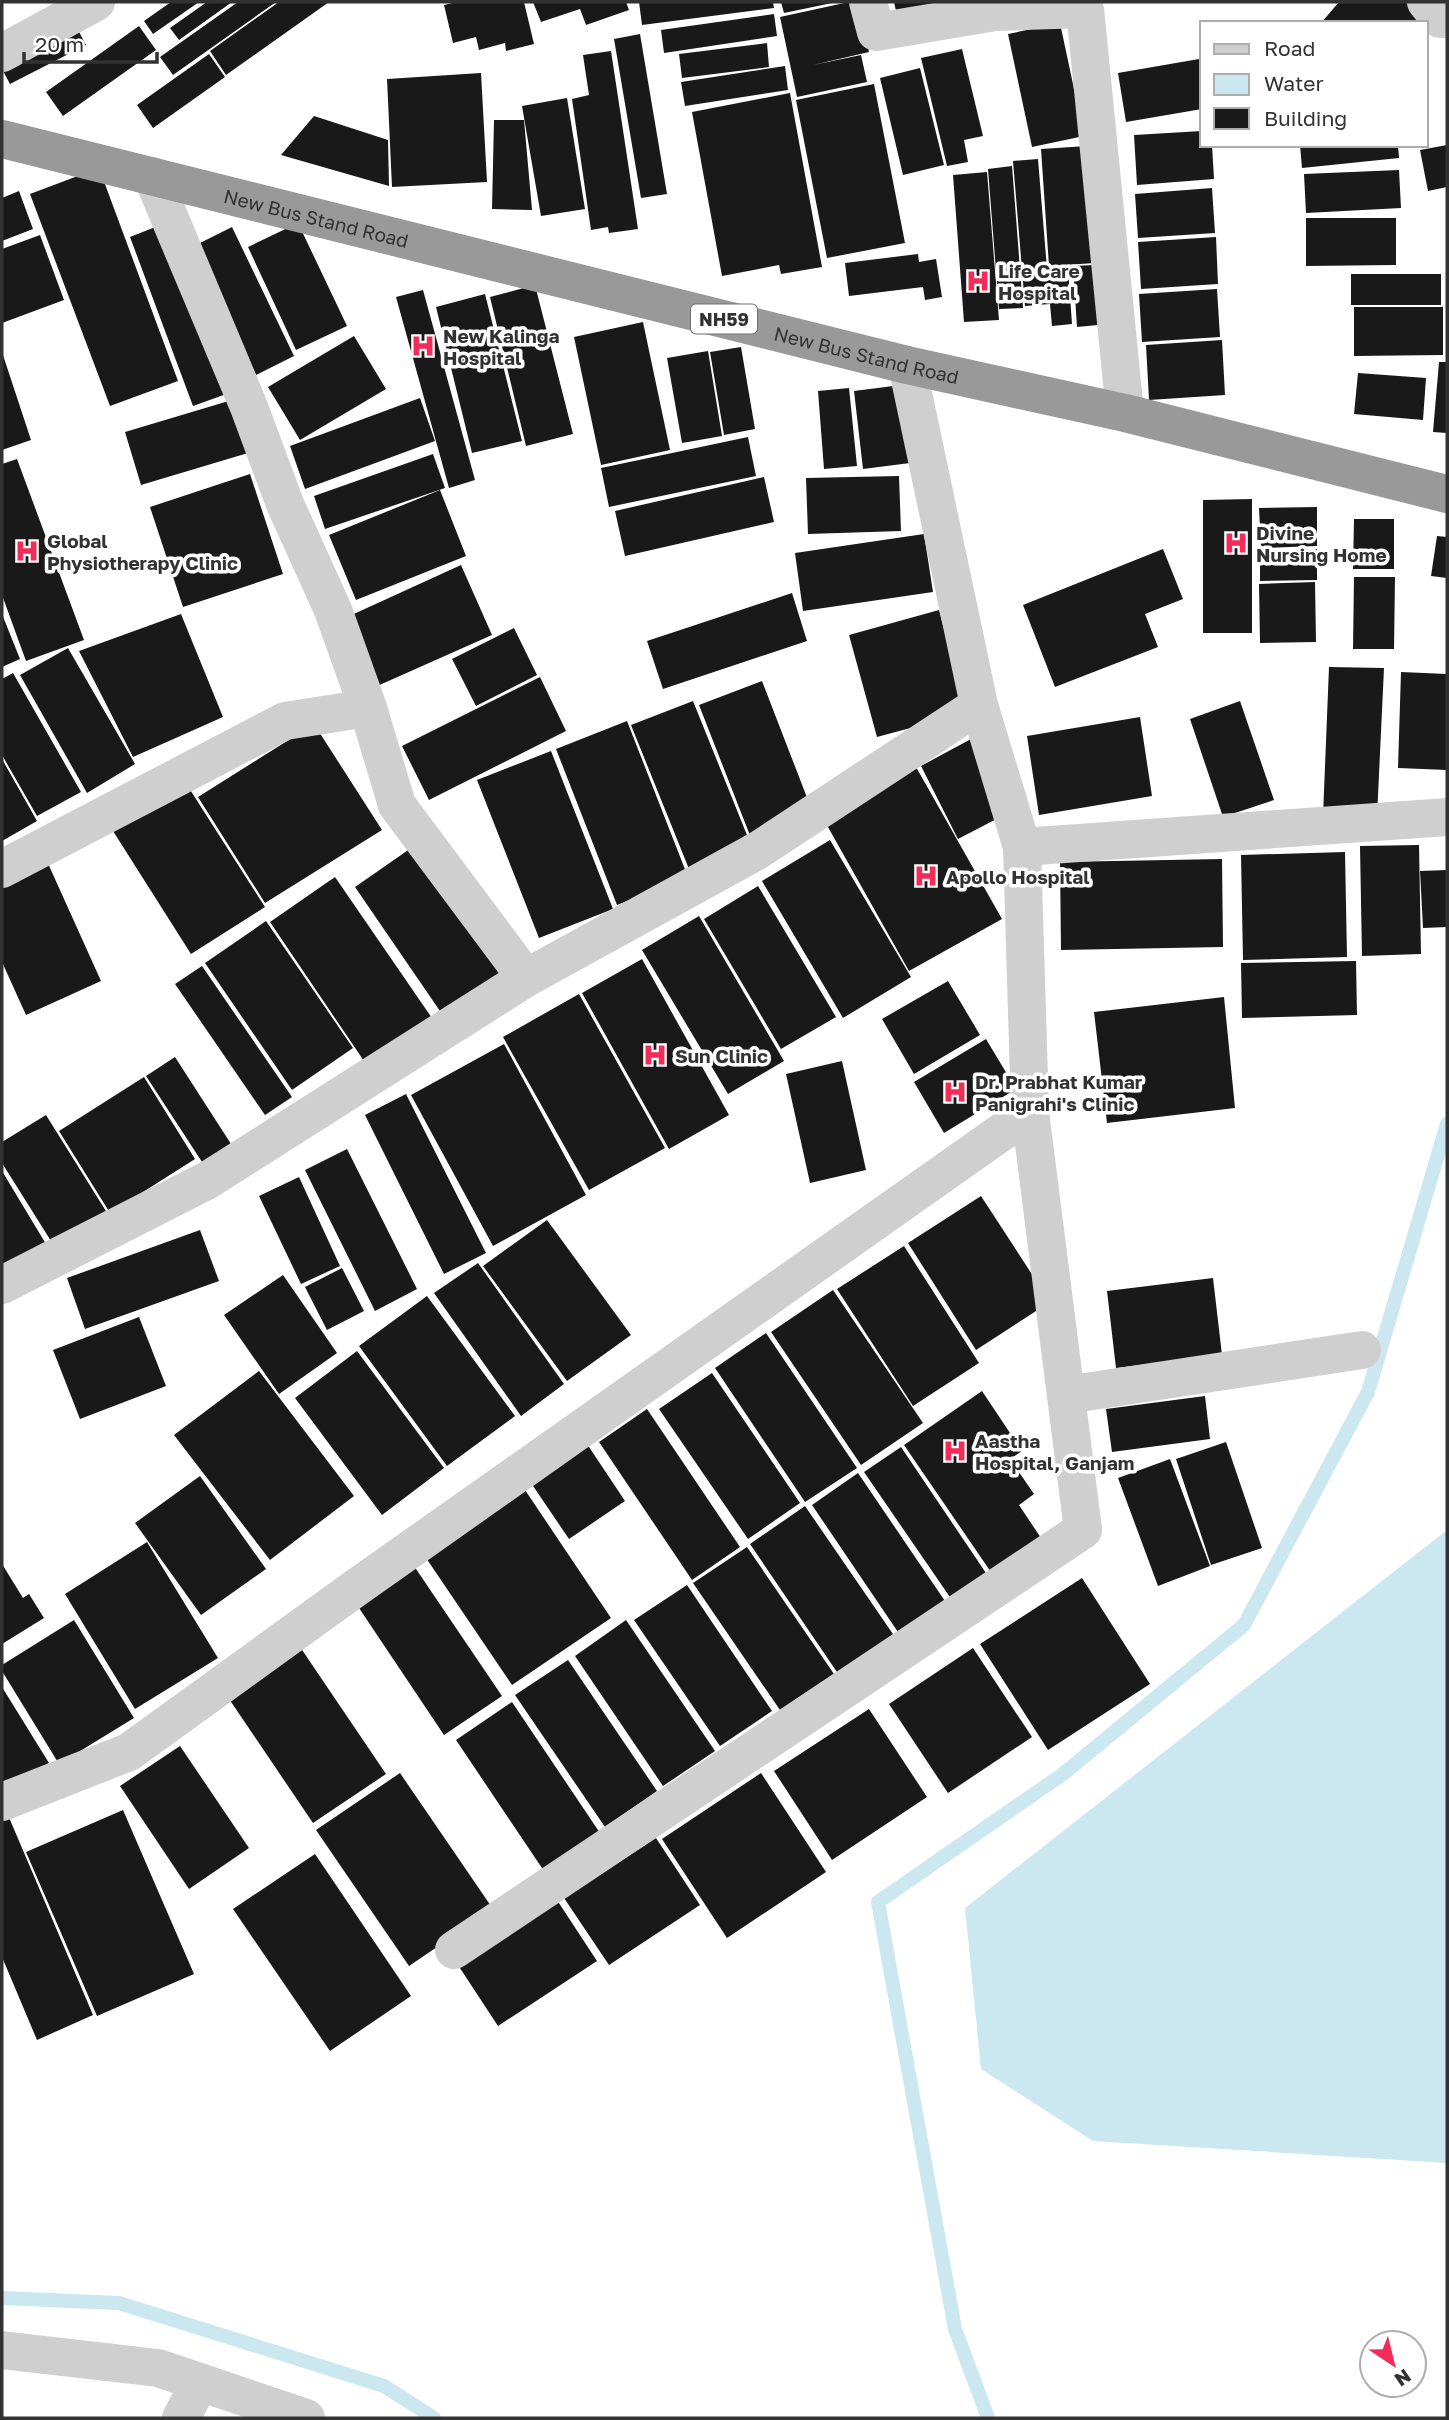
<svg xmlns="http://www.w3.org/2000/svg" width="1449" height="2420" viewBox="0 0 1449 2420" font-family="'Golos Text',sans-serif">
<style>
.water{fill:#cbe7f0}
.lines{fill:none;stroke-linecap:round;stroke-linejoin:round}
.stream{stroke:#cbe7f0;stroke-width:14}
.building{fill:#191919}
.street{stroke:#cfcfcf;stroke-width:38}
.highway{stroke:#999;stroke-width:38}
.labels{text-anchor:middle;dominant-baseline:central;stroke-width:7;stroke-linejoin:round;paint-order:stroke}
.shield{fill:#fff;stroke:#707070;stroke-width:2}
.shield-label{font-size:18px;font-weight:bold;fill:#323232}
.street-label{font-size:19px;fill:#323232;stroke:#fff}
.poi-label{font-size:19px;font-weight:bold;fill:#323232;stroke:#fff;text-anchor:start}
</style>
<rect width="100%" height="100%" fill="#fff"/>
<path class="water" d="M 1447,1530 L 1447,2163 L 1093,2141 L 981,2069 L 965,1908 Z"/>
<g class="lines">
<path class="stream" d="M 2,2298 L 119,2303 L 384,2386 L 434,2418
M 988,2418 L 955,2329 L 878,1902 L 1063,1774 L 1244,1625 L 1368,1392 L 1447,1124"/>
</g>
<path class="building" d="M 171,2 L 199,2 L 153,34 L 144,21 Z
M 207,2 L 232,2 L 179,40 L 170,28 Z
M 238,2 L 276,2 L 173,75 L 160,57 Z
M 279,2 L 329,2 L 226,75 L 210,51 Z
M 457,2 L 524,2 L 534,44 L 506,51 L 505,43 L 479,50 L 476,37 L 453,43 L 444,5 Z
M 533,2 L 626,2 L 629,10 L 586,25 L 580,9 L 541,22 Z
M 639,2 L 773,2 L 774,8 L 642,25 Z
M 781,2 L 832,2 L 832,3 L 784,13 Z
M 849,2 L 859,2 L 869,52 L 813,65 L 861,55 L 867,82 L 797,97 L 780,17 Z
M 894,2 L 946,2 L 897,15 Z
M 1339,2 L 1405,2 L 1435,27 L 1426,38 L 1426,23 L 1321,23 Z
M 774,14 L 777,36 L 664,53 L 661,30 Z
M 1060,23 L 1084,136 L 1032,147 L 1008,34 Z
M 139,26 L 156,50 L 63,116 L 46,92 Z
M 78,30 L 86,45 L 10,84 L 2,69 Z
M 640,34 L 667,194 L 641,198 L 614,39 Z
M 767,43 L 769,67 L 682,78 L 679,54 Z
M 962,49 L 983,136 L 964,140 L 968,162 L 947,166 L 921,58 Z
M 611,51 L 638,229 L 609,233 L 608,227 L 591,230 L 572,99 L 589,95 L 583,55 Z
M 209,54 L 225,77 L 153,128 L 137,105 Z
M 1199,59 L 1202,109 L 1126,122 L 1118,73 Z
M 785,66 L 788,90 L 685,106 L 681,82 Z
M 920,68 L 944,165 L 903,175 L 880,78 Z
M 481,73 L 487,182 L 392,187 L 387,79 Z
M 874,84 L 905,243 L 827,258 L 796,100 Z
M 790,93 L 822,267 L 781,274 L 779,265 L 722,276 L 692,112 Z
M 567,98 L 585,209 L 541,216 L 522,106 Z
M 314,116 L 388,140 L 389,186 L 281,155 Z
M 494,120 L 524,120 L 532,210 L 492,209 Z
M 1202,131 L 1202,145 L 1212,145 L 1214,179 L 1137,185 L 1134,135 Z
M 1300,145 L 1398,145 L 1399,158 L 1302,168 Z
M 1447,145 L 1447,187 L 1428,191 L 1420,150 Z
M 1087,146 L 1095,263 L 1049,266 L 1041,149 Z
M 1038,159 L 1047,269 L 1068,268 L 1072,324 L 1052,326 L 1050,304 L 1025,306 L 1013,161 Z
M 1012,166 L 1023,308 L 999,309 L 988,169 Z
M 99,168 L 178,381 L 110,406 L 30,194 Z
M 1399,170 L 1401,208 L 1306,213 L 1304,174 Z
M 987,172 L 999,320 L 964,322 L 953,175 Z
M 1212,188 L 1215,233 L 1138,238 L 1135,194 Z
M 19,191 L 33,229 L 2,241 L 2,198 Z
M 1306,218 L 1396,218 L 1396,265 L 1306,266 Z
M 168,222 L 232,392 L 193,406 L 130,237 Z
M 298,223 L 347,326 L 296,350 L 248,247 Z
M 232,227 L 294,356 L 256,375 L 194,246 Z
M 40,235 L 64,300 L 2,323 L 2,249 Z
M 1216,237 L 1218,284 L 1141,289 L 1138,242 Z
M 918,254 L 919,262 L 936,259 L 942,297 L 925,300 L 923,287 L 849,296 L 845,263 Z
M 1094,265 L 1098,325 L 1077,327 L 1073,266 Z
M 1351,274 L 1441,274 L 1441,305 L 1351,305 Z
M 535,285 L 573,434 L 526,446 L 490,297 Z
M 1217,289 L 1220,337 L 1142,342 L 1139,294 Z
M 423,290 L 475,480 L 449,488 L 396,297 Z
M 485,294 L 522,441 L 472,453 L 436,307 Z
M 1354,307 L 1443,307 L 1443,355 L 1354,356 Z
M 643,322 L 670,450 L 601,465 L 574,337 Z
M 354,336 L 386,389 L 300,440 L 268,387 Z
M 1222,340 L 1225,395 L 1149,400 L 1146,345 Z
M 741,347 L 755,429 L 724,435 L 710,352 Z
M 708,351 L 722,436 L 682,443 L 667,358 Z
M 2,352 L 31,440 L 2,450 Z
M 1439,362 L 1447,362 L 1447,433 L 1433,432 Z
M 1358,373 L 1426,378 L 1423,420 L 1354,414 Z
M 909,384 L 918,462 L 863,469 L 854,391 Z
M 849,388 L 857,466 L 824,469 L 818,391 Z
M 420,398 L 435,441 L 305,489 L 290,446 Z
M 232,400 L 248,453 L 141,485 L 125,432 Z
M 748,437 L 756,476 L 609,507 L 601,468 Z
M 433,454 L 445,488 L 325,529 L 314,496 Z
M 17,459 L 84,640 L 26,661 L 2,595 L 2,464 Z
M 250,474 L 283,574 L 183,607 L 150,507 Z
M 899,476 L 901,531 L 808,534 L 806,478 Z
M 764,477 L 774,522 L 625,556 L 615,511 Z
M 440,490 L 466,556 L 356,600 L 329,535 Z
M 1252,499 L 1252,633 L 1203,633 L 1203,500 Z
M 1317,507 L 1317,546 L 1261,548 L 1259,508 Z
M 1354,519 L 1394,519 L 1394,569 L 1353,569 Z
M 924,534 L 933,592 L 803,611 L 795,553 Z
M 1437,536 L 1447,537 L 1447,578 L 1431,576 Z
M 1163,549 L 1183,599 L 1145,614 L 1158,647 L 1055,687 L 1023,605 Z
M 1317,549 L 1317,580 L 1260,581 L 1260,550 Z
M 461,565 L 492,635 L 375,687 L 345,618 Z
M 1354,577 L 1395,577 L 1394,649 L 1353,649 Z
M 1315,582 L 1316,642 L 1260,643 L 1259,584 Z
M 792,593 L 807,641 L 663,689 L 647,641 Z
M 939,610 L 966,713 L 877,737 L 849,635 Z
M 2,614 L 20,659 L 2,667 Z
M 181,614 L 223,717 L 133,757 L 79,651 Z
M 514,628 L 537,675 L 476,706 L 452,659 Z
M 68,648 L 135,764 L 87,793 L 20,675 Z
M 1329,667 L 1384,668 L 1377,817 L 1323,816 Z
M 1401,672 L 1447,674 L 1447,770 L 1398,768 Z
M 13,673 L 81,792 L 37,816 L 2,755 L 2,679 Z
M 540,677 L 566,731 L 429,800 L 402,746 Z
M 762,681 L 813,813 L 751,838 L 699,705 Z
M 693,701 L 753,850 L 691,874 L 631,725 Z
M 1240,701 L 1274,800 L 1223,817 L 1190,719 Z
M 1140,717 L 1152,796 L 1039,815 L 1027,736 Z
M 627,721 L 688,877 L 617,905 L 556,749 Z
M 314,724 L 382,830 L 265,903 L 198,797 Z
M 971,739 L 1008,813 L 958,839 L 921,766 Z
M 551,751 L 613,909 L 539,938 L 477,780 Z
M 2,759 L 37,821 L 2,841 Z
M 916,767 L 1002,919 L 909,971 L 824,820 Z
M 187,785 L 265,907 L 191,954 L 113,831 Z
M 830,840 L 911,977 L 843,1018 L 762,881 Z
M 1419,845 L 1421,954 L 1362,956 L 1360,846 Z
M 414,846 L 501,974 L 442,1014 L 355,887 Z
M 1345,852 L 1347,957 L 1243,960 L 1241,855 Z
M 46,859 L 101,981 L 26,1015 L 2,962 L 2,880 Z
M 1222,859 L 1223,947 L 1061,950 L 1060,862 Z
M 1447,870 L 1447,927 L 1423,928 L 1420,871 Z
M 335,877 L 434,1021 L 368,1067 L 270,922 Z
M 758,886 L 836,1017 L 781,1049 L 704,919 Z
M 699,916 L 784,1061 L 728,1094 L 642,950 Z
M 266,921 L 353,1048 L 292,1090 L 205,963 Z
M 642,959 L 729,1115 L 669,1149 L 582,993 Z
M 1356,961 L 1357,1015 L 1242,1018 L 1241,963 Z
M 202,966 L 292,1097 L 265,1115 L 175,984 Z
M 948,981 L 980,1035 L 914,1074 L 882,1019 Z
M 579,994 L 665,1148 L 589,1190 L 503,1037 Z
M 1224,997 L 1235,1108 L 1107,1123 L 1094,1012 Z
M 986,1039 L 1016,1089 L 944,1133 L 914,1082 Z
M 504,1044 L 586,1195 L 493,1246 L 411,1095 Z
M 175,1057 L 233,1147 L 204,1165 L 146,1076 Z
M 842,1061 L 866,1170 L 810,1183 L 786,1074 Z
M 144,1077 L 195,1159 L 110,1213 L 59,1131 Z
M 406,1094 L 486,1253 L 444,1274 L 365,1115 Z
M 46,1115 L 109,1216 L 56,1249 L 2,1163 L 2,1142 Z
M 347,1149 L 417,1289 L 375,1311 L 305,1170 Z
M 2,1171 L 49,1249 L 2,1279 Z
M 299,1177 L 340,1266 L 301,1284 L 259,1196 Z
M 981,1196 L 1050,1302 L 976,1350 L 908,1243 Z
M 547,1220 L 631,1335 L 567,1381 L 483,1266 Z
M 200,1230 L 219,1281 L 85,1329 L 67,1278 Z
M 904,1246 L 979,1363 L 913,1406 L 837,1289 Z
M 478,1263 L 564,1384 L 521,1416 L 434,1293 Z
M 342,1268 L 364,1311 L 327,1330 L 305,1287 Z
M 283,1275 L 337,1353 L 279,1394 L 224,1315 Z
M 1213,1278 L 1222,1355 L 1116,1368 L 1107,1291 Z
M 833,1290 L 923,1423 L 861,1465 L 771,1332 Z
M 427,1296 L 515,1416 L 447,1466 L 359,1346 Z
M 139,1317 L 166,1386 L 80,1419 L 53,1350 Z
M 766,1333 L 857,1468 L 805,1502 L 715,1368 Z
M 357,1351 L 444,1468 L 382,1515 L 295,1398 Z
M 259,1371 L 354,1496 L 270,1560 L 174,1435 Z
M 712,1373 L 800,1503 L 748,1539 L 659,1409 Z
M 982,1391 L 1022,1451 L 1010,1459 L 1034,1494 L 1019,1505 L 1045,1544 L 995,1578 L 904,1445 Z
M 1205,1396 L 1210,1439 L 1112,1452 L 1106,1409 Z
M 647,1409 L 740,1547 L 692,1580 L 599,1442 Z
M 585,1441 L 625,1501 L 569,1539 L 529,1480 Z
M 1226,1442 L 1262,1548 L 1211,1565 L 1176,1459 Z
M 901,1447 L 990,1579 L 954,1603 L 864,1472 Z
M 1170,1459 L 1210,1566 L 1158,1586 L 1118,1478 Z
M 858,1473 L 947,1604 L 900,1635 L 812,1505 Z
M 200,1476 L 266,1569 L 201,1615 L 135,1523 Z
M 521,1484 L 611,1618 L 512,1685 L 422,1552 Z
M 805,1506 L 895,1637 L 839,1675 L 750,1544 Z
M 147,1542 L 218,1658 L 135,1709 L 65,1594 Z
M 747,1547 L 834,1674 L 780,1710 L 693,1583 Z
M 412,1563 L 502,1696 L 444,1735 L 355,1602 Z
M 2,1564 L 23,1598 L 29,1594 L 44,1618 L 2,1644 Z
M 1082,1578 L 1150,1684 L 1048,1750 L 980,1644 Z
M 687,1585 L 772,1711 L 720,1746 L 634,1620 Z
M 74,1620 L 134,1718 L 59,1764 L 2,1671 L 2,1665 Z
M 626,1620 L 715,1751 L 663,1786 L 575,1656 Z
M 294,1638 L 386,1774 L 313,1823 L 221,1687 Z
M 973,1648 L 1032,1737 L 948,1793 L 889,1704 Z
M 568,1660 L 657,1791 L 605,1827 L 515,1695 Z
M 2,1687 L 49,1763 L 2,1793 Z
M 512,1702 L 600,1833 L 544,1871 L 456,1740 Z
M 869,1709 L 927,1797 L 832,1860 L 774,1771 Z
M 180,1746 L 249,1848 L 189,1889 L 120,1786 Z
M 400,1773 L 493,1909 L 409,1966 L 316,1830 Z
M 761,1773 L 826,1872 L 727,1938 L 662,1839 Z
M 5,1808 L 93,2015 L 37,2040 L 2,1957 L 2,1810 Z
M 123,1810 L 194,1974 L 97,2016 L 26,1852 Z
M 656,1838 L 700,1905 L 609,1965 L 564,1898 Z
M 315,1854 L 411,1996 L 330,2051 L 233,1909 Z
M 553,1894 L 597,1961 L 498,2026 L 454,1959 Z"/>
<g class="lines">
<path class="street" d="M 868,2 L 876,32 L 995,12 L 1085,9 L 1125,413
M 1426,2 L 1440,19 L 1447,19
M 2,53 L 96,2
M 368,708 L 397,805 L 526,978
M 1022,847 L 1447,817
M 2,869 L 285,721 L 368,708 L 333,610 L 285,504 L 249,407 L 152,176
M 2,1285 L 208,1180 L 526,978 L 757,851 L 979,705
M 1066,1395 L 1362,1350
M 2,1802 L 129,1752 L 357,1587 L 1030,1112
M 454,1950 L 1083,1530 L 1030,1112 L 1022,847 L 979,705 L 907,365
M 2,2350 L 158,2368 L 306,2418
M 181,2418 L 200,2382"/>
<path class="highway" id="s1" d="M 2,139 L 907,365 L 1125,413 L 1447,494"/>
</g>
<defs>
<g id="hospital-bare" transform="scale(1.89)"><path d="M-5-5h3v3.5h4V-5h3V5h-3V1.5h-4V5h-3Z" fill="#f22b58" stroke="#fff" stroke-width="2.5" paint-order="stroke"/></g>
</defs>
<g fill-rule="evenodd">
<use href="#hospital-bare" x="978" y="281"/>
<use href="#hospital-bare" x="423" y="346"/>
<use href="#hospital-bare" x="1236" y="543"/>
<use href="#hospital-bare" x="27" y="551"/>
<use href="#hospital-bare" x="926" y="876"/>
<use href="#hospital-bare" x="655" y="1055"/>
<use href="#hospital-bare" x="955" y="1092"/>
<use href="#hospital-bare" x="955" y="1451"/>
</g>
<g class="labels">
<rect class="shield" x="691" y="304.5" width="66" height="29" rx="5"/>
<g class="shield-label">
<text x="724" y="319">NH59</text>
</g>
<g class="street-label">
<text stroke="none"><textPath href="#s1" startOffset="324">New Bus Stand Road</textPath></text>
<text stroke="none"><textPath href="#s1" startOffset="891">New Bus Stand Road</textPath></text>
</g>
<g class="poi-label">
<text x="998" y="270">Life Care<tspan x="998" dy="22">Hospital</tspan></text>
<text x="443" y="335">New Kalinga<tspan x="443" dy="22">Hospital</tspan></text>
<text x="1256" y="532">Divine<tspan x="1256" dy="22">Nursing Home</tspan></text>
<text x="47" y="540">Global<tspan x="47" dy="22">Physiotherapy Clinic</tspan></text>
<text x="946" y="876">Apollo Hospital</text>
<text x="675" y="1055">Sun Clinic</text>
<text x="975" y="1081">Dr. Prabhat Kumar<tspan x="975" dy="22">Panigrahi's Clinic</tspan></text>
<text x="975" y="1440">Aastha<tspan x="975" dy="22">Hospital, Ganjam</tspan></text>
</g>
</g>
<rect width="1449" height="2420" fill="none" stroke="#323232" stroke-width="7"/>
<rect x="1200" y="21" width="228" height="126" fill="#ffffff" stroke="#adadad" stroke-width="2"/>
<rect x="1214" y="44" width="35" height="10" fill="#cfcfcf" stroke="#adadad" stroke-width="2"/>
<text x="1264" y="56" font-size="21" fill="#323232">Road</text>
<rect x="1214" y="74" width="35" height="21" fill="#cbe7f0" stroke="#adadad" stroke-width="2"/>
<text x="1264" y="91" font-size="21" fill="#323232">Water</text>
<rect x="1214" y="108" width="35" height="21" fill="#191919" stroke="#adadad" stroke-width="2"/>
<text x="1264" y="126" font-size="21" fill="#323232">Building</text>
<g transform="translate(1393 2364) rotate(145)"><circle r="33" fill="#ffffff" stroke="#adadad" stroke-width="2"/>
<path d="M0-5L12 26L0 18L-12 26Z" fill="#f22b58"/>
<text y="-10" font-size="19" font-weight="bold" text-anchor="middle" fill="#323232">N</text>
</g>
<path d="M24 52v10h133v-10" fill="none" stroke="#323232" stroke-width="3.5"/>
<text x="35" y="52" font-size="21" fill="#323232" stroke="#ffffff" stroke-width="5" paint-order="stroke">20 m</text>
</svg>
